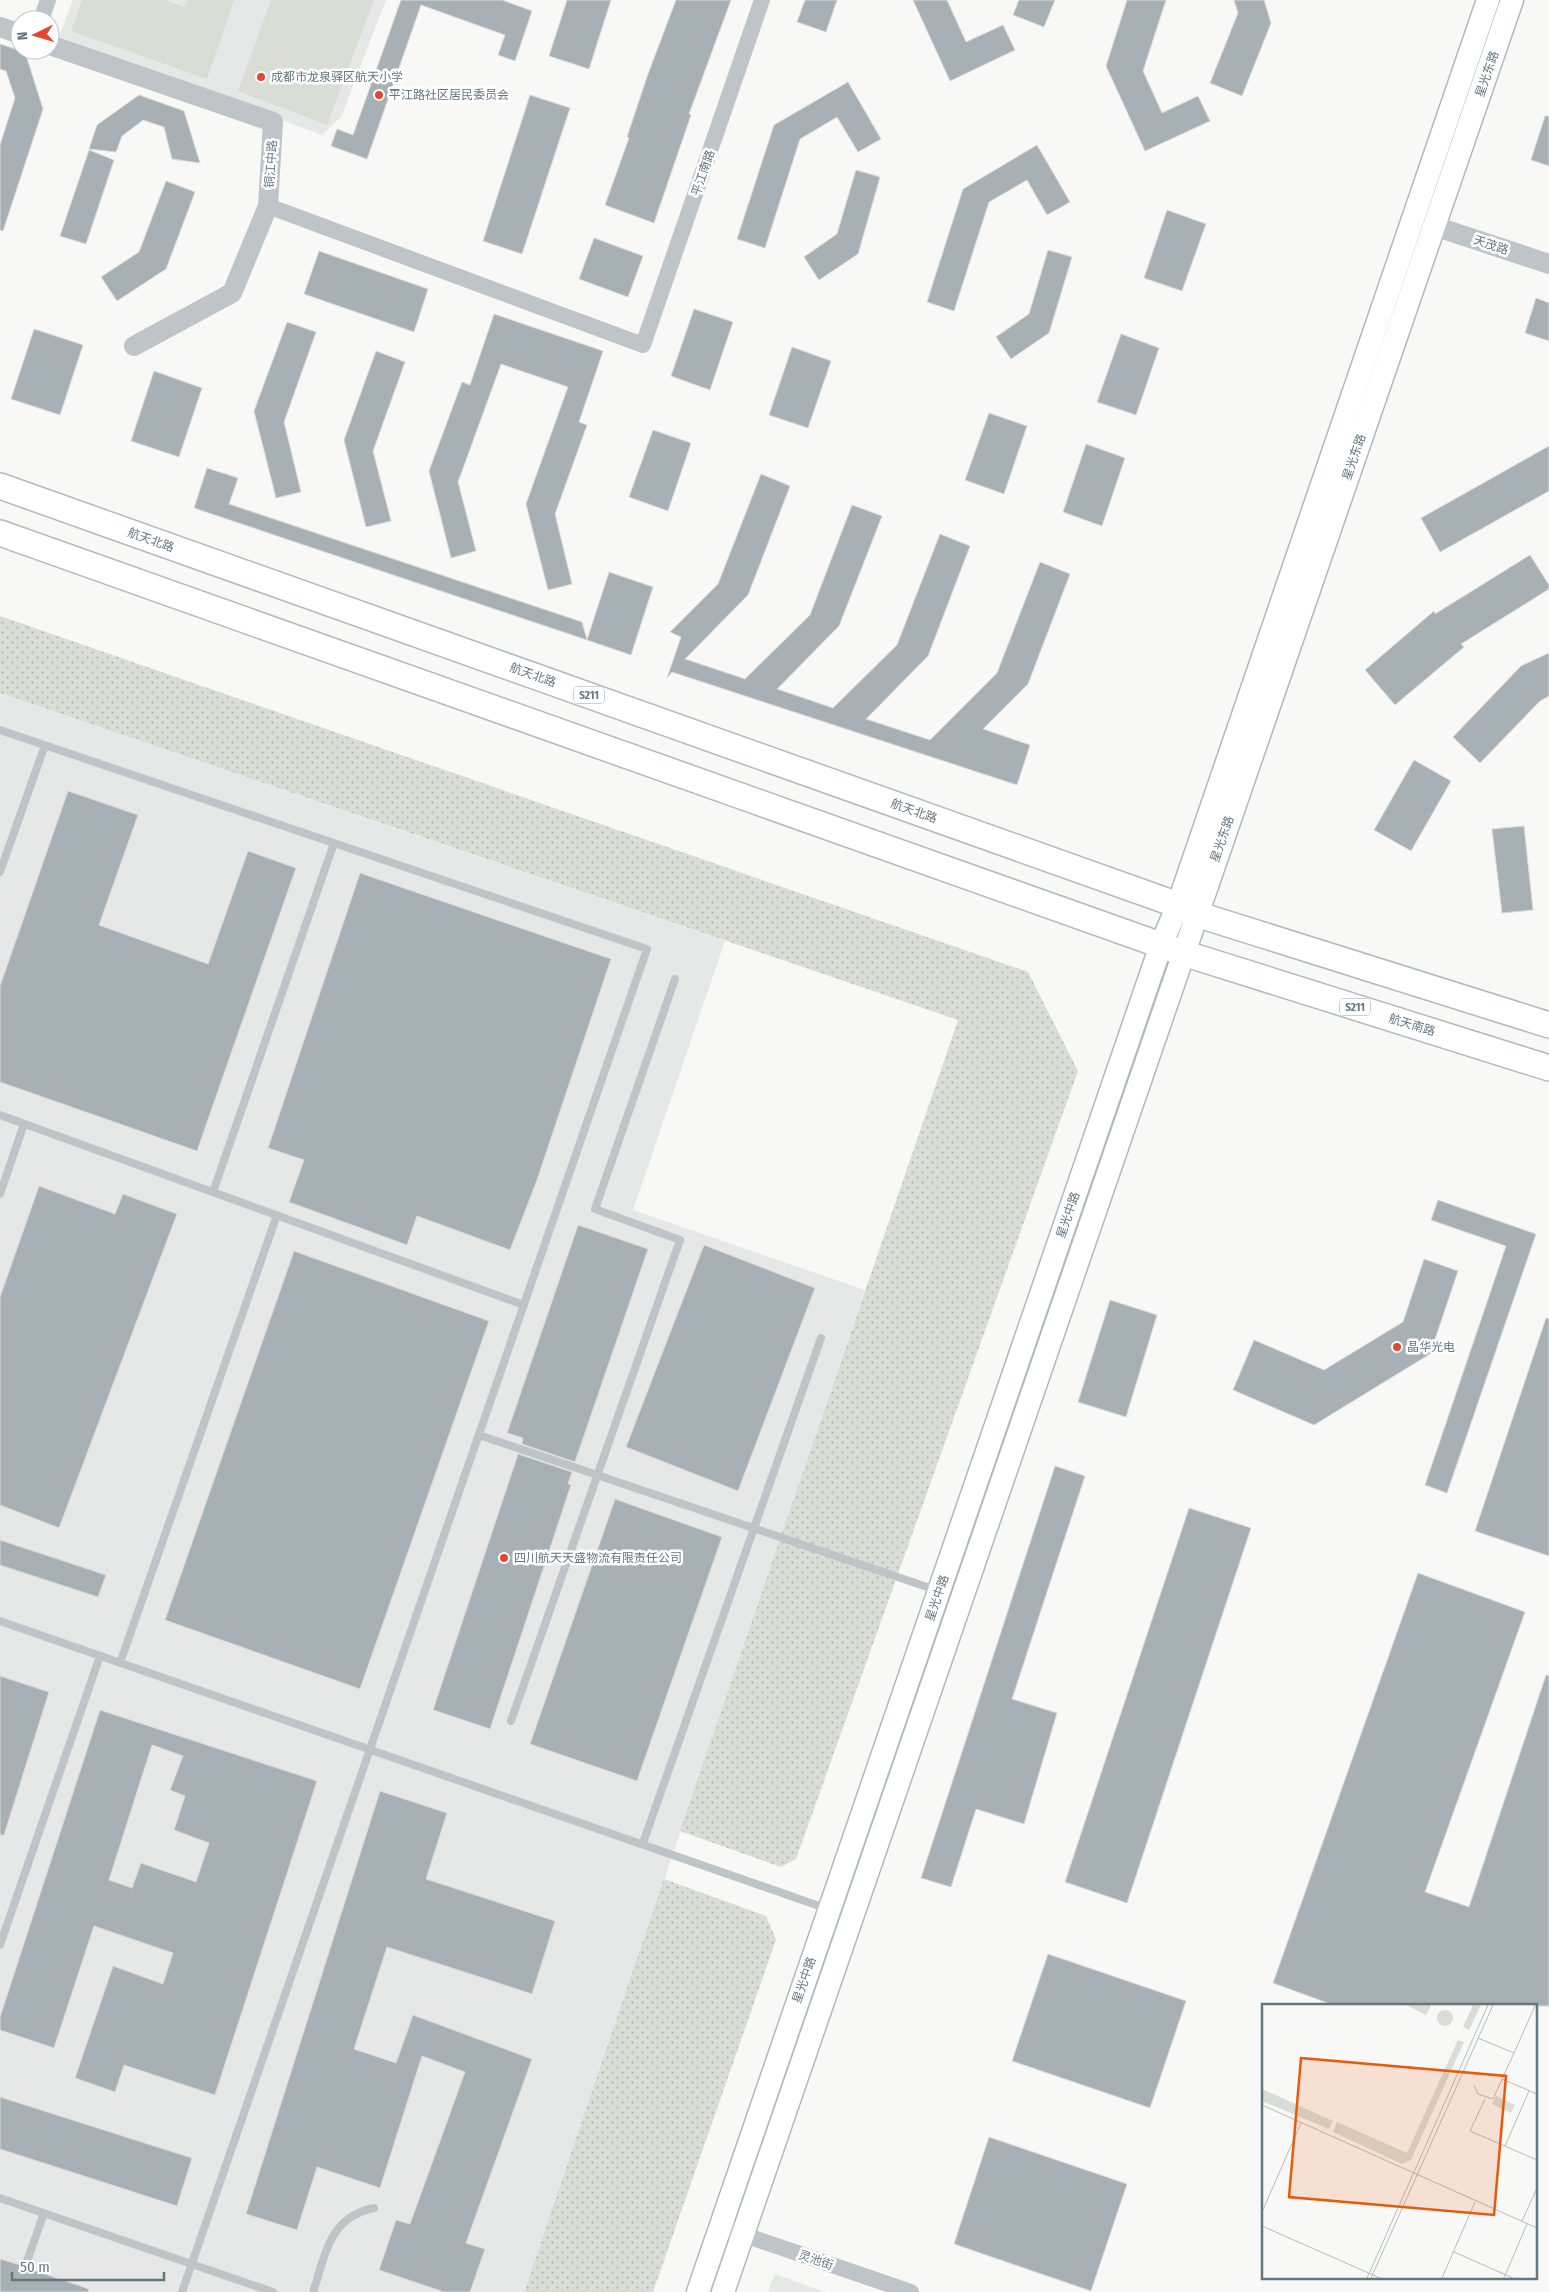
<svg xmlns="http://www.w3.org/2000/svg" width="1549" height="2292" viewBox="0 0 1549 2292" font-family="'Fira Sans Condensed','Noto Sans SC',sans-serif">
<style>
.built{fill:#e6e8e7}
.green{fill:#d9ddd5}
.park{fill:url(#park-dots)}
.building{fill:#a6b0b5;stroke:#dadad8;fill-rule:evenodd}
.lines{fill:none;stroke-linecap:round;stroke-linejoin:round}
.secondary-casing{stroke:#b2b8bc;stroke-width:25}
.primary-casing{stroke:#b3b9bc;stroke-width:28}
.service{stroke:#bfc4c8;stroke-width:8}
.minor{stroke:#bfc4c8;stroke-width:16}
.tertiary{stroke:#bfc4c8;stroke-width:20}
.secondary{stroke:#fff;stroke-width:22}
.primary{stroke:#fff;stroke-width:25}
.poi-dot{fill:#df492f;stroke:#fff;stroke-width:2}
.labels{text-anchor:middle;dominant-baseline:central;stroke-width:5;stroke-linejoin:round;paint-order:stroke}
.shield{fill:#fff;stroke:#929fa6;stroke-width:1}
.shield-label{font-size:11px;font-weight:bold;fill:#647680}
.street-label{font-size:12px;fill:#647680;stroke:#fff}
.poi-label{font-size:12px;fill:#647680;stroke:#fff;text-anchor:start}
.inset-road{fill:none;stroke:#b4bcc0;stroke-width:1}
.view{fill:#e8590c;fill-opacity:0.15;stroke:#e8590c;stroke-width:2.5}
.inset-edge{fill:none;stroke:#647680;stroke-width:2.5}
</style>
<defs>
<pattern id="park-dots" width="8" height="8" patternUnits="userSpaceOnUse" patternTransform="scale(1.25)"><rect width="8" height="8" fill="#d9ddd5"/><path d="M2 2h.1M6 6h.1" fill="none" stroke="#b4b8b2" stroke-width="1.8" stroke-linecap="round"/></pattern>
</defs>
<rect width="100%" height="100%" fill="#f8f8f6"/>
<path class="built" d="M 73,0 L 386,0 L 341,117 L 322,135 L 59,37 Z
M 0,693 L 725,941 L 633,1210 L 865,1290 L 524,2292 L 0,2292 Z
M 775,2274 L 825,2292 L 768,2292 Z"/>
<path class="green" d="M 82,0 L 165,0 L 184,7 L 187,0 L 234,0 L 207,79 L 71,31 Z
M 271,0 L 374,0 L 327,125 L 238,91 Z"/>
<path class="park" d="M 0,616 L 1028,972 L 1078,1071 L 796,1859 L 781,1867 L 680,1831 L 958,1020 L 0,693 Z
M 664,1879 L 766,1916 L 776,1940 L 653,2292 L 524,2292 Z"/>
<path class="building" d="M 401,0 L 502,0 L 532,11 L 515,61 L 498,55 L 505,35 L 421,5 L 367,159 L 331,146 L 337,129 L 353,135 Z
M 567,0 L 611,0 L 589,69 L 549,56 Z
M 676,0 L 731,0 L 689,114 L 691,115 L 654,223 L 605,205 L 629,138 L 627,137 L 648,74 Z
M 805,0 L 837,0 L 826,32 L 797,22 Z
M 913,0 L 947,0 L 966,42 L 1003,25 L 1015,50 L 950,81 Z
M 1019,0 L 1055,0 L 1044,27 L 1013,15 Z
M 1127,0 L 1166,0 L 1143,71 L 1162,113 L 1198,96 L 1210,121 L 1145,151 L 1106,66 Z
M 1234,0 L 1264,0 L 1271,23 L 1242,96 L 1210,83 L 1238,13 Z
M 0,44 L 25,52 L 43,109 L 3,231 L 0,230 L 0,145 L 15,98 L 6,71 L 0,69 Z
M 848,82 L 881,139 L 858,152 L 837,117 L 800,139 L 765,248 L 737,239 L 774,125 Z
M 139,95 L 184,111 L 200,163 L 172,159 L 164,127 L 143,120 L 122,136 L 116,152 L 89,149 L 97,125 Z
M 530,95 L 570,108 L 522,254 L 483,241 Z
M 1545,116 L 1549,116 L 1549,166 L 1531,160 Z
M 1037,145 L 1070,202 L 1047,215 L 1027,180 L 989,202 L 954,311 L 927,302 L 963,189 Z
M 89,150 L 114,160 L 86,244 L 60,236 Z
M 856,170 L 880,177 L 858,254 L 819,280 L 804,257 L 837,234 Z
M 166,181 L 195,192 L 166,269 L 117,301 L 101,277 L 139,252 Z
M 1167,210 L 1206,224 L 1182,291 L 1144,278 Z
M 594,238 L 643,256 L 628,297 L 579,279 Z
M 1048,250 L 1072,257 L 1049,333 L 1011,359 L 996,337 L 1029,314 Z
M 319,251 L 428,289 L 414,332 L 304,294 Z
M 1536,298 L 1549,303 L 1549,341 L 1525,333 Z
M 694,309 L 733,322 L 710,390 L 671,376 Z
M 494,314 L 603,351 L 579,422 L 587,425 L 555,514 L 572,584 L 548,590 L 526,504 L 568,387 L 501,364 L 458,482 L 476,551 L 451,558 L 429,471 L 462,382 L 470,385 Z
M 287,322 L 316,332 L 284,422 L 301,492 L 276,498 L 254,411 Z
M 34,329 L 83,345 L 60,415 L 11,399 Z
M 1121,334 L 1159,348 L 1136,415 L 1097,402 Z
M 792,347 L 831,361 L 808,428 L 769,415 Z
M 376,351 L 405,362 L 373,451 L 391,521 L 366,527 L 344,440 Z
M 154,371 L 202,388 L 179,457 L 131,441 Z
M 989,413 L 1027,426 L 1004,494 L 965,480 Z
M 653,430 L 691,443 L 668,511 L 629,497 Z
M 1086,444 L 1125,458 L 1102,526 L 1063,512 Z
M 1549,446 L 1549,491 L 1440,552 L 1421,518 Z
M 207,468 L 238,478 L 229,504 L 582,622 L 587,640 L 194,508 Z
M 761,474 L 790,486 L 748,595 L 685,659 L 745,679 L 810,615 L 852,505 L 882,516 L 839,626 L 777,689 L 833,708 L 897,645 L 940,534 L 970,546 L 928,656 L 866,719 L 930,740 L 997,673 L 1040,562 L 1070,574 L 1028,684 L 983,729 L 1030,745 L 1017,785 L 672,672 L 667,678 L 681,637 L 670,632 L 718,584 Z
M 1530,555 L 1549,585 L 1549,589 L 1461,644 L 1464,647 L 1395,705 L 1365,670 L 1434,611 L 1435,614 Z
M 609,572 L 653,587 L 631,655 L 587,640 Z
M 1549,653 L 1549,696 L 1540,701 L 1480,763 L 1453,737 L 1521,666 Z
M 1414,760 L 1451,781 L 1411,851 L 1374,830 Z
M 68,791 L 138,815 L 99,925 L 208,964 L 248,851 L 296,868 L 197,1151 L 0,1082 L 0,986 Z
M 1524,826 L 1533,910 L 1502,913 L 1492,829 Z
M 360,873 L 611,959 L 537,1180 L 510,1250 L 417,1216 L 407,1245 L 289,1202 L 304,1160 L 268,1148 Z
M 39,1186 L 115,1214 L 123,1194 L 177,1214 L 59,1528 L 0,1505 L 0,1297 Z
M 1438,1200 L 1536,1234 L 1447,1493 L 1425,1485 L 1506,1246 L 1431,1220 Z
M 578,1225 L 648,1249 L 575,1462 L 522,1444 L 523,1438 L 507,1433 Z
M 704,1245 L 815,1288 L 738,1491 L 626,1447 Z
M 294,1251 L 489,1321 L 360,1689 L 165,1620 Z
M 1424,1259 L 1458,1271 L 1430,1354 L 1314,1425 L 1233,1390 L 1254,1340 L 1324,1370 L 1403,1322 Z
M 1110,1300 L 1157,1315 L 1126,1417 L 1078,1402 Z
M 1546,1318 L 1549,1319 L 1549,1556 L 1475,1531 Z
M 518,1454 L 572,1472 L 568,1484 L 571,1485 L 490,1729 L 433,1710 Z
M 1055,1466 L 1085,1476 L 1012,1699 L 1057,1713 L 1024,1824 L 976,1809 L 951,1887 L 921,1878 Z
M 615,1499 L 722,1537 L 637,1781 L 530,1744 Z
M 1189,1508 L 1251,1528 L 1127,1903 L 1065,1882 Z
M 0,1540 L 106,1575 L 98,1597 L 0,1565 Z
M 1418,1573 L 1525,1612 L 1425,1892 L 1469,1907 L 1546,1675 L 1549,1676 L 1549,2006 L 1336,2006 L 1273,1983 Z
M 0,1676 L 49,1692 L 4,1835 L 0,1835 Z
M 100,1710 L 317,1781 L 215,2095 L 124,2065 L 115,2092 L 75,2078 L 113,1966 L 163,1984 L 173,1953 L 94,1926 L 54,2048 L 0,2030 L 0,2017 ZM 152,1745 L 183,1756 L 170,1790 L 185,1796 L 174,1830 L 209,1843 L 196,1882 L 141,1863 L 132,1888 L 109,1880 Z
M 380,1791 L 447,1813 L 426,1879 L 555,1921 L 532,1994 L 387,1947 L 354,2049 L 396,2063 L 413,2015 L 532,2059 L 466,2243 L 485,2249 L 470,2292 L 444,2292 L 379,2270 L 396,2220 L 410,2224 L 465,2072 L 422,2056 L 380,2188 L 317,2167 L 297,2230 L 246,2214 Z
M 1048,1954 L 1186,2001 L 1150,2108 L 1012,2061 Z
M 0,2097 L 192,2158 L 177,2206 L 0,2149 Z
M 989,2137 L 1127,2184 L 1091,2291 L 954,2244 Z
M 0,2259 L 20,2265 L 23,2272 L 30,2269 L 89,2289 L 88,2292 L 0,2292 Z"/>
<g class="lines">
<g class="secondary-casing">
<path id="secondary" d="M 698,2292 L 1161,945 L 1178,905 L 1488,0
M 723,2292 L 1512,0"/>
</g>
<g class="primary-casing">
<path id="primary" d="M 0,486 L 1178,905 L 1196,914 L 1549,1025
M 0,533 L 1183,953 L 1549,1068"/>
</g>
<path class="service" d="M 0,730 L 647,949 L 182,2292
M 0,872 L 45,745
M 0,1115 L 524,1305
M 213,1192 L 334,843
M 0,1194 L 24,1124
M 479,1435 L 936,1590
M 0,1621 L 828,1909
M 120,1663 L 277,1215
M 511,1721 L 680,1240 L 595,1209 L 675,979
M 643,1843 L 821,1338
M 0,1945 L 100,1656
M 0,2198 L 273,2292
M 25,2267 L 44,2213
M 313,2292 C 326,2254 329,2217 374,2208"/>
<path class="minor" d="M 41,20 L 48,0
M 268,206 L 643,345 L 762,0
M 721,2227 L 911,2292"/>
<path class="tertiary" d="M 0,27 L 20,34
M 50,45 L 273,122 L 268,206 L 232,293 L 134,346
M 1434,226 L 1549,264"/>
<use href="#secondary" class="secondary"/>
<use href="#primary" class="primary"/>
</g>
<g class="poi-dot">
<circle cx="261" cy="77" r="5"/>
<circle cx="379" cy="95" r="5"/>
<circle cx="1397" cy="1347" r="5"/>
<circle cx="504" cy="1558" r="5"/>
</g>
<g class="labels">
<g class="shield">
<rect x="574" y="686.5" width="30" height="17" rx="4"/>
<rect x="1340" y="998.5" width="30" height="17" rx="4"/>
</g>
<g class="shield-label">
<text x="589" y="695">S211</text>
<text x="1355" y="1007">S211</text>
</g>
<g class="street-label">
<text transform="translate(1487 74) rotate(-71)">星光东路</text>
<text transform="translate(271 164) rotate(-86)">铜江中路</text>
<text transform="translate(703 173) rotate(-71)">平江南路</text>
<text transform="translate(1491 245) rotate(18)">天茂路</text>
<text transform="translate(1354 457) rotate(-71)">星光东路</text>
<text transform="translate(151 540) rotate(20)">航天北路</text>
<text transform="translate(533 675) rotate(20)">航天北路</text>
<text transform="translate(914 811) rotate(20)">航天北路</text>
<text transform="translate(1222 839) rotate(-71)">星光东路</text>
<text transform="translate(1412 1025) rotate(17)">航天南路</text>
<text transform="translate(1068 1215) rotate(-71)">星光中路</text>
<text transform="translate(937 1598) rotate(-71)">星光中路</text>
<text transform="translate(804 1980) rotate(-71)">星光中路</text>
<text transform="translate(816 2260) rotate(19)">灵池街</text>
</g>
<g class="poi-label">
<text x="271" y="77">成都市龙泉驿区航天小学</text>
<text x="389" y="95">平江路社区居民委员会</text>
<text x="1407" y="1347">晶华光电</text>
<text x="514" y="1558">四川航天天盛物流有限责任公司</text>
</g>
</g>
<g transform="translate(1262 2004)">
<rect width="275" height="275" fill="#f8f8f6"/>
<path d="M 144,1 L 167,1 L 169,2 L 164,11 ZM175 14a8 8 0 1 1 16 0a8 8 0 1 1-16 0ZM 234,92 L 253,101 L 249,109 L 230,100 Z" fill="#d9ddd5"/>
<path d="M 211,1 L 219,1 L 207,26 L 201,23 ZM 196,36 L 202,38 L 149,156 L 140,160 L 71,128 L 75,118 L 145,149 ZM 0,85 L 71,117 L 67,125 L 0,97 Z" fill="#d9ddd5"/>
<path class="inset-road" d="M 252,49 L 273,2 L 271,1M 240,75 L 275,90M 212,81 L 216,90 L 231,95 L 252,49 L 216,34M 223,95 L 208,127 L 275,156M 0,101 L 275,224M 243,142 L 267,87M 0,208 L 39,119M 260,217 L 275,184M 0,222 L 118,274M 192,248 L 251,274M 105,274 L 226,1M 109,274 L 231,1M 180,274 L 213,198M 242,274 L 265,220"/>
<path class="view" d="M 39,54 L 244,72 L 232,211 L 27,193 Z"/>
<rect width="275" height="275" class="inset-edge"/>
</g>
<g transform="translate(35 35) rotate(265)"><circle r="24" fill="#ffffff" stroke="#c1c8cc"/>
<path d="M0-4L9 19L0 12L-9 19Z" fill="#df492f"/>
<text y="-8" font-size="14" font-weight="bold" text-anchor="middle" fill="#647680">N</text>
</g>
<path d="M12 2272v8h152v-8" fill="none" stroke="#647680" stroke-width="2.5"/>
<text x="20" y="2272" font-size="15" fill="#647680" stroke="#ffffff" stroke-width="4" paint-order="stroke">50 m</text>
</svg>
